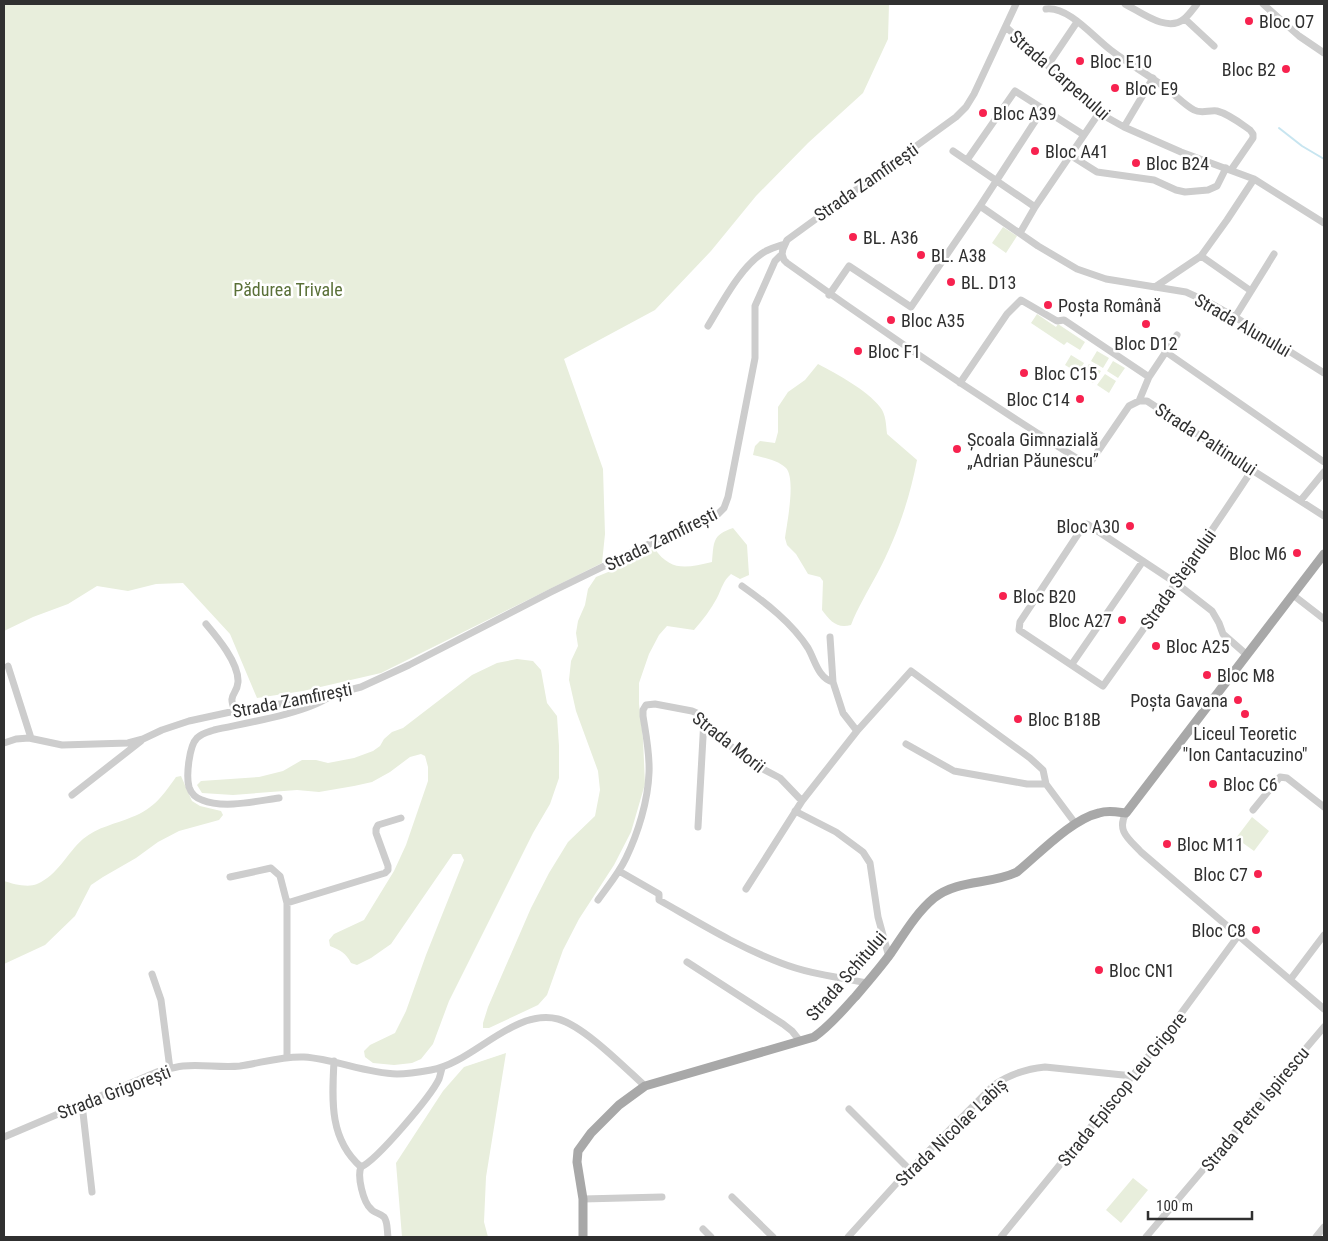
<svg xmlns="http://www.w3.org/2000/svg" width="1328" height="1241" viewBox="0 0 1328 1241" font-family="'Roboto Condensed',sans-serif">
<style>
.green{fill:#e8eedc}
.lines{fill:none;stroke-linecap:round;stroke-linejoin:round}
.stream{stroke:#c7e5f0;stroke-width:2}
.minor{stroke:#cdcdcd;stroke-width:7}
.major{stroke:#a8a8a8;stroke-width:9}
.poi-dot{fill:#f7224f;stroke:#fff;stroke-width:2}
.labels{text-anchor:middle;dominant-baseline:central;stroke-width:5;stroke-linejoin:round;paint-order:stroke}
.poi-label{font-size:18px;fill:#303030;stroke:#fff;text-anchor:start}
.street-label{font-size:18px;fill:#303030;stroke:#fff}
.park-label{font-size:18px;fill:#5a7038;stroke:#fff}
</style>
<rect width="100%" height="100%" fill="#fff"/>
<path class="green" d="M 4,4 L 889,4 L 888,39 L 863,93 L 808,143 L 756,196 L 711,251 L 655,310 L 564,359 L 603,469 L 605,534 L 602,563 L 381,673 L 303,691 L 257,698 L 230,634 L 183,583 L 156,584 L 128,591 L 97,586 L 68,604 L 33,617 L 4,631 Z
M 1003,227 L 1017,236 L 1006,253 L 992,243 Z
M 1037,314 L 1056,327 L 1058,324 L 1085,342 L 1080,350 L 1067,342 L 1064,345 L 1031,323 Z
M 1097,351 L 1109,358 L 1103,368 L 1091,361 Z
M 1071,355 L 1084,363 L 1078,373 L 1065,365 Z
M 1113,361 L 1125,368 L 1118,378 L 1107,371 Z
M 818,364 C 837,374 867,390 880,407 C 886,414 886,425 887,434 L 917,460 C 910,498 896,539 877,574 C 868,591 858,607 851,625 C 837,629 830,621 822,610 L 823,581 L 820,577 L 808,574 L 796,554 L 787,545 L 785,538 C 787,523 796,479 786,468 C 778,460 764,458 753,455 L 755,446 L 760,441 L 775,443 L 778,432 L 778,407 L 788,392 L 805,380 Z
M 1089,364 L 1101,371 L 1093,383 L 1081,375 Z
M 1105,374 L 1116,381 L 1109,393 L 1097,385 Z
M 733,528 L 747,545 L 749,575 L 740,579 L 731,574 C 723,581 722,588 717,598 C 711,609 703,620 694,630 L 667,626 L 659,635 L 649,654 L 639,683 L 639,704 L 643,739 L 645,784 L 631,832 L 614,865 L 579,919 L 563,950 L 547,995 L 538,1005 L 489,1028 L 483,1028 L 483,1023 L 488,1007 L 531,908 L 549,873 L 568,842 L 595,816 L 600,790 L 598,771 L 576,711 L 569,680 L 571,661 L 578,646 L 576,633 L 578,621 L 585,605 L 588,589 L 596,577 L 635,561 L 654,548 C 671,572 686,568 712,562 C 714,542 712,535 733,528 Z
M 517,659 L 533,661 L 541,670 L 547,703 L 557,716 L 559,746 L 559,778 L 550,804 L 533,833 L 449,1001 L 433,1044 L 421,1059 L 412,1063 L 394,1065 L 373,1063 L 365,1057 L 364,1051 L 370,1045 L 395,1033 L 406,1011 L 426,955 L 464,860 L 461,854 L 453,854 L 391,944 L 371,958 L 357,965 L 351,963 C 346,953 340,950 330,946 L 329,940 L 334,934 L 364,920 L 394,871 L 406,845 L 428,781 L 428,767 L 425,756 L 421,754 L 410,757 L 390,772 L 372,782 L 354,786 L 319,792 L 297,790 L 233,795 L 202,793 L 197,785 L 201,781 L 259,777 L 283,771 L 302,760 L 316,760 L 328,763 L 354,758 L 373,751 L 380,746 L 384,739 L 392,732 L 403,728 L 472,675 L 497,663 Z
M 181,776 L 192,801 L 200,806 L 221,811 L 223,815 L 219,820 L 179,831 L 158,842 L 136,858 L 103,877 L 91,885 L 75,916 L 45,945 L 4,964 L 4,881 C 13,884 28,888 37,884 C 58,875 67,853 83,839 C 97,827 116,824 132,817 C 154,809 164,794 176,777 Z
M 1252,817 L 1269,831 L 1254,851 L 1236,838 Z
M 506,1053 L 486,1177 L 484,1222 L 488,1237 L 402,1237 L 396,1163 L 443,1091 L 464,1067 Z
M 1133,1178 L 1148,1190 L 1121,1223 L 1106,1210 Z"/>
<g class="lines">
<path class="stream" d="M 1279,128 L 1302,146 L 1324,159"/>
<path class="minor" d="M 1125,4 C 1141,12 1167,33 1184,19 C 1189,15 1193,9 1197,4
M 1263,4 L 1299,36 L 1324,53
M 1046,9 C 1069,6 1095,39 1112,51 C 1129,64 1147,74 1163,86 C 1174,93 1183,104 1194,110 C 1201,114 1209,110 1217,111 C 1229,114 1240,123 1250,130 L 1253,134 L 1253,138 L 1231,170
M 1185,19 L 1214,46
M 1006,27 L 1099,113 L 1124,127 L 1181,152 L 1254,179 L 1324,223
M 1048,65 L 1077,22
M 1124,127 L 1153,78
M 953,151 L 1035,207
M 1070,155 L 1097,172 L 1154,180 L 1176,190 L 1185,192 L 1208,190 L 1217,186 L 1226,168
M 967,160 L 1015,91 L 1084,135
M 980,206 L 1038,246 L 1077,269 L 1106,279 L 1186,292 L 1210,303 L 1235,317 L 1324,373
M 1020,233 L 1035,207 L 1099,113
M 782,254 L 784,260 L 787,263 C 883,332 981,398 1081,461 L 1086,462 L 1092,460 L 1129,406 L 1139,401 L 1147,401 L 1252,470 L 1324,516
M 1201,256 L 1251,291
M 1155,287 L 1201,256 L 1227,220 L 1254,179
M 829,295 L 849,266 L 911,307 L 980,206 L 1043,109
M 1235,317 L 1274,254
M 708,326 C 722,303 742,264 766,251 C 772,248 779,246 785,244
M 1166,352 L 1324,462
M 960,383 L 1007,314 L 1021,300 L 1057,321 L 1064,320 L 1149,377
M 1139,401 L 1149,377 L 1177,335
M 1301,500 L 1324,472
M 742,586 C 766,603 792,623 808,648 C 815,660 818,678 833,682
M 1293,595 L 1324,619
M 206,624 C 217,637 239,663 238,682 C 237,696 227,693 235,711
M 830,637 L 833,682 L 843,713 L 857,731
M 1247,655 L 1223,634 L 1219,623 L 1212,611 L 1176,583 L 1087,524 L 1084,525 L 1020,622 L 1019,630 L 1103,686 C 1154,615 1204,543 1252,470
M 1072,664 L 1143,561
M 8,666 L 31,738
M 4,743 L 16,739 L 29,738 L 62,745 L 128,743 L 143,739 L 162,730 L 189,721 L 235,711 L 318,698 L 361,687 L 409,665 L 551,592 L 678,530 L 718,514 L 724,508 L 728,497 L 755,358 L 755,306 L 775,261 L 782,254 L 783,249 L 787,240 L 956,117 L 966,107 L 974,94 L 1016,4
M 906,744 L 954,771 L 1027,784 L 1046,784
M 72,795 L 141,741
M 279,798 C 257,801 224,809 202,800 C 196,798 191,793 189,787 C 186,776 189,746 197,738 C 202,733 208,732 214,730 C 245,723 303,714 329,697
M 1253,810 L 1280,777 L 1287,778 L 1324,807
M 795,811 L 836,832 L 863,852 L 870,863 L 878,917 L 889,957
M 1126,813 C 1116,831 1129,839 1141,852 L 1324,1009
M 698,827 L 704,719
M 619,871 L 659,894 L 659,900 C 698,922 738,947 781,963 C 809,974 838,977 867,983
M 230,877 L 271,868 L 280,876 L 287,903 L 287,1057
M 746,889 L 802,801 L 857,731 L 911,671 L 1030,758 L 1043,770 L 1046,784 L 1075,823
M 598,900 C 608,886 619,873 626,858 C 638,833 648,801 649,773 C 650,754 646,735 643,716 L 643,710 L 646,705 L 655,704 L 692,711 L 699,714 L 721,738 L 740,754 L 759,767 L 780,778 L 802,801
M 287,903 L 385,873 L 388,870 L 388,866 L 376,833 L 376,829 L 378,825 L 401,818
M 687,962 L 783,1024 L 792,1031 L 800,1041
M 152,974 L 161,1000 L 170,1069
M 1290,980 L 1324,935
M 334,1061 C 332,1100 329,1139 361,1167
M 82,1104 L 92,1192
M 849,1109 L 910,1170
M 4,1137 L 157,1072 C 165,1070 174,1067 183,1066 C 202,1064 221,1068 240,1066 C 261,1063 282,1056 304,1057 C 335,1059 365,1073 397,1074 C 408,1074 420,1072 431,1070 C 473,1063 513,1008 558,1019 C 584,1026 624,1067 645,1086
M 732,1197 L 773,1237
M 583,1199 L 662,1197
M 703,1229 L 711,1237
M 388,1237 C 387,1231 388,1222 384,1217 C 380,1213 374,1213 371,1209 C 363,1202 357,1176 361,1167 C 377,1160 431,1096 439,1079 C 440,1076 441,1072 442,1068
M 848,1237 L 896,1184 L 994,1085 C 1010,1074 1025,1069 1045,1067 L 1133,1076
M 1001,1237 L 1160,1042 L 1238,936
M 1146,1237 L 1324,1027
M 1316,1237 L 1324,1227"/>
<path class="major" d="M 583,1237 L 583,1199 L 577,1162 L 578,1151 L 591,1133 L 619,1105 L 645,1086 L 814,1037 C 830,1026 842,1011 855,997 C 867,983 880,968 891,953 C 904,934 916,913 934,898 C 958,879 990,885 1017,872 C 1039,854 1072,819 1099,813 C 1108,810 1117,812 1126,813 L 1324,554"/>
</g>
<g class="poi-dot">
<circle cx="1249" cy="21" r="5"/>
<circle cx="1080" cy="61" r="5"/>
<circle cx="1286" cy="69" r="5"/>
<circle cx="1115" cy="88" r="5"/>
<circle cx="983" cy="113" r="5"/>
<circle cx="1035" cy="151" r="5"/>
<circle cx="1136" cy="163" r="5"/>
<circle cx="853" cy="237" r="5"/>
<circle cx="921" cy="255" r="5"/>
<circle cx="951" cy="282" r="5"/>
<circle cx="1048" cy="305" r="5"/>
<circle cx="891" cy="320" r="5"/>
<circle cx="1146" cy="324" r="5"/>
<circle cx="858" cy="351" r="5"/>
<circle cx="1024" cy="373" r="5"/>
<circle cx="1080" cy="399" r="5"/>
<circle cx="957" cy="449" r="5"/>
<circle cx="1130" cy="526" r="5"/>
<circle cx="1297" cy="553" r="5"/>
<circle cx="1003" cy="596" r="5"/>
<circle cx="1122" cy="620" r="5"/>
<circle cx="1156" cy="646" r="5"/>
<circle cx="1207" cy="675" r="5"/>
<circle cx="1238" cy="700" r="5"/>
<circle cx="1245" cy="714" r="5"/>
<circle cx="1018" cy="719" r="5"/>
<circle cx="1213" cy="784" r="5"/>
<circle cx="1167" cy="844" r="5"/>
<circle cx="1258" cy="874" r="5"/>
<circle cx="1256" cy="930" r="5"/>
<circle cx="1099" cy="970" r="5"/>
</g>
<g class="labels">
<g class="poi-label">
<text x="1259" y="21">Bloc O7</text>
<text x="1090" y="61">Bloc E10</text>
<text x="1276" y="69" text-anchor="end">Bloc B2</text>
<text x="1125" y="88">Bloc E9</text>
<text x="993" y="113">Bloc A39</text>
<text x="1045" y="151">Bloc A41</text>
<text x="1146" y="163">Bloc B24</text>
<text x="863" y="237">BL. A36</text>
<text x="931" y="255">BL. A38</text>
<text x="961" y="282">BL. D13</text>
<text x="1058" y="305">Poșta Română</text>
<text x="901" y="320">Bloc A35</text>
<text x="1146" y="343" text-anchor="middle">Bloc D12</text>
<text x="868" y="351">Bloc F1</text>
<text x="1034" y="373">Bloc C15</text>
<text x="1070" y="399" text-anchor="end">Bloc C14</text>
<text x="967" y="439">Școala Gimnazială<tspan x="967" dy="21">„Adrian Păunescu”</tspan></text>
<text x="1120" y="526" text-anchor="end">Bloc A30</text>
<text x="1287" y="553" text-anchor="end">Bloc M6</text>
<text x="1013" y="596">Bloc B20</text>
<text x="1112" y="620" text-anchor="end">Bloc A27</text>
<text x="1166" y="646">Bloc A25</text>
<text x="1217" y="675">Bloc M8</text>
<text x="1228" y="700" text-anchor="end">Poșta Gavana</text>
<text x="1028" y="719">Bloc B18B</text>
<text x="1245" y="733" text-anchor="middle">Liceul Teoretic<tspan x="1245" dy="21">"Ion Cantacuzino"</tspan></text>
<text x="1223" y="784">Bloc C6</text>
<text x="1177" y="844">Bloc M11</text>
<text x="1248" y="874" text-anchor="end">Bloc C7</text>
<text x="1246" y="930" text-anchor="end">Bloc C8</text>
<text x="1109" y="970">Bloc CN1</text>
</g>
<g class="street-label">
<text transform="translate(1060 75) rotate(41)">Strada Carpenului</text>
<text transform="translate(866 182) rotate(-35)">Strada Zamfirești</text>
<text transform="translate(1243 325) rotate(30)">Strada Alunului</text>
<text transform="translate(1206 439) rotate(33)">Strada Paltinului</text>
<text transform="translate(661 539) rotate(-26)">Strada Zamfirești</text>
<text transform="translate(1178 579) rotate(-55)">Strada Stejarului</text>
<text transform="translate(292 700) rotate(-11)">Strada Zamfirești</text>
<text transform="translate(729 742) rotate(38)">Strada Morii</text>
<text transform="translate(846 976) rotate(-49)">Strada Schitului</text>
<text transform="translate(1122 1089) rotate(-51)">Strada Episcop Leu Grigore</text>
<text transform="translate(114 1092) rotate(-21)">Strada Grigorești</text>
<text transform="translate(1255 1109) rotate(-50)">Strada Petre Ispirescu</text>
<text transform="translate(951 1132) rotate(-44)">Strada Nicolae Labiș</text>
</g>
<g class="park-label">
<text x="288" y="289">Pădurea Trivale</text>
</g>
</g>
<rect width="1328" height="1241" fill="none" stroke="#303030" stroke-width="10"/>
<path d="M1148 1211v8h104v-8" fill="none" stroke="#303030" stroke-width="2.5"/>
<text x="1156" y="1211" font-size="15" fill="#303030" stroke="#ffffff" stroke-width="4" paint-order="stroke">100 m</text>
</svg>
